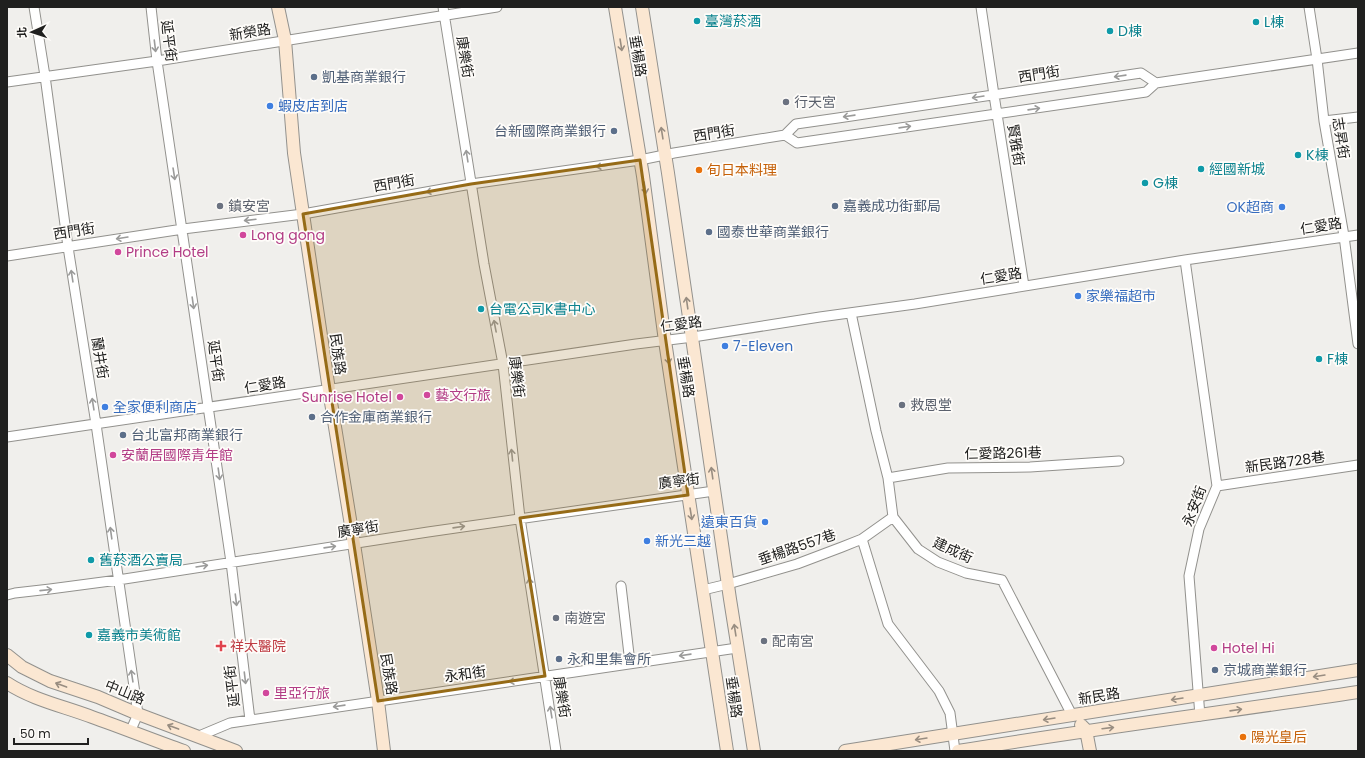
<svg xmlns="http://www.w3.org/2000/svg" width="1365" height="758" viewBox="0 0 1365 758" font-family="Poppins,'Noto Sans TC',sans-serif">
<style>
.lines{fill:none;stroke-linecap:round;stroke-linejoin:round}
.street-casing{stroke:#92918d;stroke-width:11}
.secondary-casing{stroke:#92918d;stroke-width:14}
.street{stroke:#fff;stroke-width:9}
.secondary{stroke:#fbe7d2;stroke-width:12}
.oneway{stroke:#988d81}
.oneway2{stroke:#9b9b9a}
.marked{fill:#966b17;fill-opacity:0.2;stroke:#966b17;stroke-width:3;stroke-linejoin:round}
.culture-dot{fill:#0f9aa8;stroke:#fefcf9;stroke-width:1.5}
.service-dot{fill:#5c6f8a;stroke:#fefcf9;stroke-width:1.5}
.worship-dot{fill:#6b7280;stroke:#fefcf9;stroke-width:1.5}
.shop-dot{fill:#3f7fe0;stroke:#fefcf9;stroke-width:1.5}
.food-dot{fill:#e8710a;stroke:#fefcf9;stroke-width:1.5}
.hotel-dot{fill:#d1479c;stroke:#fefcf9;stroke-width:1.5}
.health-dot{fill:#e0444e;stroke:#fefcf9;stroke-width:1.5}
.labels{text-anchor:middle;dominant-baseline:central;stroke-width:3.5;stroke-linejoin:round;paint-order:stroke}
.culture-label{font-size:14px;fill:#0d838f;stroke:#fefcf9;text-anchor:start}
.street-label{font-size:14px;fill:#20201f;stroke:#fefcf9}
.service-label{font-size:14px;fill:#4e5e75;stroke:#fefcf9;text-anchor:start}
.worship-label{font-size:14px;fill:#5b616d;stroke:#fefcf9;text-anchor:start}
.shop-label{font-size:14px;fill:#366cbe;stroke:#fefcf9;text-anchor:start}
.food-label{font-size:14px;fill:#c56008;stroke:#fefcf9;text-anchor:start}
.hotel-label{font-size:14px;fill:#b23c85;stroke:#fefcf9;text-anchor:start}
.health-label{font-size:14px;fill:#be3a42;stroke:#fefcf9;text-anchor:start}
</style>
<rect width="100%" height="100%" fill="#f0efec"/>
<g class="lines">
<g class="street-casing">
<path id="street" d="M 34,7 L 45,76 L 68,247 L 96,424 L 138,714 L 130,732
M 151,7 L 157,61 L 231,562 L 250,720
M 443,7 L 484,264 L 503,364 L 520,518 L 556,751
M 981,7 L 994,95 L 1024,286
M 1309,7 L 1317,59 L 1324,121 L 1344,236 L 1358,344
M 7,82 L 157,61 L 497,7
M 1324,121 L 1358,117
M 785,135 L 797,143 L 1146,92 L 1156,83 L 1358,53
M 7,256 L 183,229 L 303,214 L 471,184 L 640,160 L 674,153 L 785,135 L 796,124 L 838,118 L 1141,73 L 1156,83
M 1185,260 L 1217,486 L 1199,529 L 1189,576 L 1200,716
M 851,313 L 876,431 L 888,478 L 893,517 L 918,549 L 938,562 L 966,573 L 1002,580 L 1072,715
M 7,437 L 636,344 L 693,337 L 820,317 L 915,304 L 1185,260 L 1358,235
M 888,478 L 948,468 L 1030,467 L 1119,461
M 1217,486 L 1358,465
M 862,539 L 888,624 L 939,691 L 950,713 L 955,751
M 621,586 L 630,663
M 703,590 L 728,584 L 797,564 L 842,547 L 862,539 L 893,517
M 7,595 L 15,593 L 50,589 L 118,580 L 428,532 L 714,491
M 199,736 L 230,723 L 737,648"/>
</g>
<g class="secondary-casing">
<path id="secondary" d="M 278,7 L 285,40 L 294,153 L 329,390 L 354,544 L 378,701 L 384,751
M 615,7 L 643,176 L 665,341 L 727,751
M 642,7 L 668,173 L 730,599 L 754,751
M 7,655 L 22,667 L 50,681 L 98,697 L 138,714 L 236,751
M 7,683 C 33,700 63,706 92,717 C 123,728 153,740 184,751
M 1081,725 L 1086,730 L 1090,751
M 845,751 L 1358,670
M 958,751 C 1091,729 1225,712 1358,692"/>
</g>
<use href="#street" class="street"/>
<use href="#secondary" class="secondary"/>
</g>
<defs><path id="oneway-shaft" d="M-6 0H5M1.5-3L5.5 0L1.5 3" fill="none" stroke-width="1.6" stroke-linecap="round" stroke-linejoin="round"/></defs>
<g class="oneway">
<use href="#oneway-shaft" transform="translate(621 45) rotate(81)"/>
<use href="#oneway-shaft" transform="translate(662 133) rotate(-99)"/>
<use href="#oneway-shaft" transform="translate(645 188) rotate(82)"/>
<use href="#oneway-shaft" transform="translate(687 303) rotate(-98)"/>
<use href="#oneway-shaft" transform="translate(668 358) rotate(81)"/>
<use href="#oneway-shaft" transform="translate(712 473) rotate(-98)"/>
<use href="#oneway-shaft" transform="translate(691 514) rotate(81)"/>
<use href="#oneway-shaft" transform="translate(735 630) rotate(-99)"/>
<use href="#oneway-shaft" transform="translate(1319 676) rotate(171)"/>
<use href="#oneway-shaft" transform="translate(61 685) rotate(-160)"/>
<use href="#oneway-shaft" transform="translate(1177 699) rotate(171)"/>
<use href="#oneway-shaft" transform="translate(1236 710) rotate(-8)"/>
<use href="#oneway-shaft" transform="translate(1049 719) rotate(171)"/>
<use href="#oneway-shaft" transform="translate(173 727) rotate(-160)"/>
<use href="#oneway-shaft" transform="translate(1108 728) rotate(-7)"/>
<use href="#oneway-shaft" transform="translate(921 739) rotate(171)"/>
</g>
<g class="oneway2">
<use href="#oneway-shaft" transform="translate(155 46) rotate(83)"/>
<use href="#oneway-shaft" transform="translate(1120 76) rotate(172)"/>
<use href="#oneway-shaft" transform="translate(978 97) rotate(171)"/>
<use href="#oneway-shaft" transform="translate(1034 109) rotate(-8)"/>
<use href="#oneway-shaft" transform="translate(849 116) rotate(172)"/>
<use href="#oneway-shaft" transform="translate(905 127) rotate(-8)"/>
<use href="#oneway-shaft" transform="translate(467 156) rotate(-99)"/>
<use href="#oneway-shaft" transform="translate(602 166) rotate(172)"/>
<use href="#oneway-shaft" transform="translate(174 174) rotate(81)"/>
<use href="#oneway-shaft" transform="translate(432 191) rotate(170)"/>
<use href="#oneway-shaft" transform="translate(250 220) rotate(173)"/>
<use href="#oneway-shaft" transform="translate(122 238) rotate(171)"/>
<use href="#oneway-shaft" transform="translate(72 276) rotate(-99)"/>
<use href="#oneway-shaft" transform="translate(193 303) rotate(82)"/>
<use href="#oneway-shaft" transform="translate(495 326) rotate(-101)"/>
<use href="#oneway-shaft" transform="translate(93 404) rotate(-99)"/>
<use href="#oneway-shaft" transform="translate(512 455) rotate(-96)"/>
<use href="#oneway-shaft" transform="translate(219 474) rotate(82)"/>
<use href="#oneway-shaft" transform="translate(459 527) rotate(-8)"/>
<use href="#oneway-shaft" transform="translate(111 533) rotate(-98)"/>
<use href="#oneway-shaft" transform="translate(330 547) rotate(-8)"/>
<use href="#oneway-shaft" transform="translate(202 566) rotate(-9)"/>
<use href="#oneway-shaft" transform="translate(530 584) rotate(-98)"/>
<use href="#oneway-shaft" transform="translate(46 590) rotate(-6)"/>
<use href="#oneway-shaft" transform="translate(236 600) rotate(83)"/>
<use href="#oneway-shaft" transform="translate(685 655) rotate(172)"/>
<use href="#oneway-shaft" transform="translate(132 676) rotate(-99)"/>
<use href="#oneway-shaft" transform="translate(245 678) rotate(83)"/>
<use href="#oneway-shaft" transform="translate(515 681) rotate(171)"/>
<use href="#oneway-shaft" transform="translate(339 706) rotate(172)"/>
<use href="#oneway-shaft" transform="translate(551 712) rotate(-99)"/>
</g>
<path class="marked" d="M 640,160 L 688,495 L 520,518 L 545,676 L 378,701 L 303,214 L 471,184 Z"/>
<g class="culture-dot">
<circle cx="697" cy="21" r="4"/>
<circle cx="1256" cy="22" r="4"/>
<circle cx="1110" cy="31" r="4"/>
<circle cx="1298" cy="155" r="4"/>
<circle cx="1201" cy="169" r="4"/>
<circle cx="1145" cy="183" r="4"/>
<circle cx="481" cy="309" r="4"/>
<circle cx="1319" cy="359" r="4"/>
<circle cx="91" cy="560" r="4"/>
<circle cx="89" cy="635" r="4"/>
</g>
<g class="service-dot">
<circle cx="314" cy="77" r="4"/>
<circle cx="614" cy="131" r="4"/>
<circle cx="835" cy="206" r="4"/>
<circle cx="709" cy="232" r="4"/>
<circle cx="312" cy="417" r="4"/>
<circle cx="123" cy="435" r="4"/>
<circle cx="559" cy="659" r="4"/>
<circle cx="1215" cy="670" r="4"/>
</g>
<g class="worship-dot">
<circle cx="786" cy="102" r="4"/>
<circle cx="220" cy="206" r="4"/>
<circle cx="902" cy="405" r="4"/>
<circle cx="556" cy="618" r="4"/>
<circle cx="764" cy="641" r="4"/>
</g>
<g class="shop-dot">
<circle cx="270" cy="106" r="4"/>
<circle cx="1282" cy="207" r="4"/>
<circle cx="1078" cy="296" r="4"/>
<circle cx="725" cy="346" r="4"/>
<circle cx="105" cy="407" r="4"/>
<circle cx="765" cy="522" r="4"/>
<circle cx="647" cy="541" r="4"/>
</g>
<g class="food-dot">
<circle cx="699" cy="170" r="4"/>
<circle cx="1243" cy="737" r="4"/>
</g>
<g class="hotel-dot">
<circle cx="243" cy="235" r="4"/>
<circle cx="118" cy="252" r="4"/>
<circle cx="427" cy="395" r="4"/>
<circle cx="400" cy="397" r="4"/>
<circle cx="113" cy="455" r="4"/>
<circle cx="1214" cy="648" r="4"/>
<circle cx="266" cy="693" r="4"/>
</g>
<path class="health-dot" d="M219 640h4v4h4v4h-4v4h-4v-4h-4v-4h4z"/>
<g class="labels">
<g class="culture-label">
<text x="705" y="21">臺灣菸酒</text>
<text x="1264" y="22">L棟</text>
<text x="1118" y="31">D棟</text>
<text x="1306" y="155">K棟</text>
<text x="1209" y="169">經國新城</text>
<text x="1153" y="183">G棟</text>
<text x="489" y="309">台電公司K書中心</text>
<text x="1327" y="359">F棟</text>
<text x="99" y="560">舊菸酒公賣局</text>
<text x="97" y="635">嘉義市美術館</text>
</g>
<g class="street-label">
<text transform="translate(250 32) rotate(-9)">新榮路</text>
<text transform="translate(169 41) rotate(83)">延平街</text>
<text transform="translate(638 56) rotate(81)">垂楊路</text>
<text transform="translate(465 57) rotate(81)">康樂街</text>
<text transform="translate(1039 74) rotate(-9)">西門街</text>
<text transform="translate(714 133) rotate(-9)">西門街</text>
<text transform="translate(1341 138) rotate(81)">志昇街</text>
<text transform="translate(1016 145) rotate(81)">賢雅街</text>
<text transform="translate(394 183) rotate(-10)">西門街</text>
<text transform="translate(1321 226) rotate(-9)">仁愛路</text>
<text transform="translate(74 231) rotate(-9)">西門街</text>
<text transform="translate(1001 276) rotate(-9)">仁愛路</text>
<text transform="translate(681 324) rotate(-8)">仁愛路</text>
<text transform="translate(338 354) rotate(82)">民族路</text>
<text transform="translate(100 358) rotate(81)">蘭井街</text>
<text transform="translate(216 361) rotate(82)">延平街</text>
<text transform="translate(517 377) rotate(83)">康樂街</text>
<text transform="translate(686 377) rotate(81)">垂楊路</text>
<text transform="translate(265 385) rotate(-9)">仁愛路</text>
<text transform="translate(1003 453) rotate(-1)">仁愛路261巷</text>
<text transform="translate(1285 462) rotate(-8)">新民路728巷</text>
<text transform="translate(679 481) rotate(-7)">廣寧街</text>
<text transform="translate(1194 506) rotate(-69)">永安街</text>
<text transform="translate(358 529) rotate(-9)">廣寧街</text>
<text transform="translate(797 547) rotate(-19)">垂楊路557巷</text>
<text transform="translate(953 550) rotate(24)">建成街</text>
<text transform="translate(389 674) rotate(81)">民族路</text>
<text transform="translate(465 674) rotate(-8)">永和街</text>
<text transform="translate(232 686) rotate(-97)">延平街</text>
<text transform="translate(125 692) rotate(22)">中山路</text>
<text transform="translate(1099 696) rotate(-9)">新民路</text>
<text transform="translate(562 697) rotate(81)">康樂街</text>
<text transform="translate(734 697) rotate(82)">垂楊路</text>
</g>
<g class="service-label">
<text x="322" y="77">凱基商業銀行</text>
<text x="606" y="131" text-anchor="end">台新國際商業銀行</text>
<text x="843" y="206">嘉義成功街郵局</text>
<text x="717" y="232">國泰世華商業銀行</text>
<text x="320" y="417">合作金庫商業銀行</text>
<text x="131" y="435">台北富邦商業銀行</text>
<text x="567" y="659">永和里集會所</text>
<text x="1223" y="670">京城商業銀行</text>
</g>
<g class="worship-label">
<text x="794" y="102">行天宮</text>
<text x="228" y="206">鎮安宮</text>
<text x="910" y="405">救恩堂</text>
<text x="564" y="618">南遊宮</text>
<text x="772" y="641">配南宮</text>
</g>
<g class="shop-label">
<text x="278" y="106">蝦皮店到店</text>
<text x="1274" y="207" text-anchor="end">OK超商</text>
<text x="1086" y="296">家樂福超市</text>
<text x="733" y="346">7-Eleven</text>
<text x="113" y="407">全家便利商店</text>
<text x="757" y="522" text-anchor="end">遠東百貨</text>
<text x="655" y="541">新光三越</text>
</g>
<g class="food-label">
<text x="707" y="170">旬日本料理</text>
<text x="1251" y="737">陽光皇后</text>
</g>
<g class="hotel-label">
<text x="251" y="235">Long gong</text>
<text x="126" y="252">Prince Hotel</text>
<text x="435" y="395">藝文行旅</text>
<text x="392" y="397" text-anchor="end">Sunrise Hotel</text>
<text x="121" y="455">安蘭居國際青年館</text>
<text x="1222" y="648">Hotel Hi</text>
<text x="274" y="693">里亞行旅</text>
</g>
<g class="health-label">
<text x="230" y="646">祥太醫院</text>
</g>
</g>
<rect width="1365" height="758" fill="none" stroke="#20201f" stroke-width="16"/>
<g transform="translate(32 32) rotate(267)" stroke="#fefcf9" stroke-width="3" paint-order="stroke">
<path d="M0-3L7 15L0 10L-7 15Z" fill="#20201f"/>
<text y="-6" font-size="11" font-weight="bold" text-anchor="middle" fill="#20201f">北</text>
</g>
<path d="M14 738v6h74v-6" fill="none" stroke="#20201f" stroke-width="2"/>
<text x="20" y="738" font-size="12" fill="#20201f" stroke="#fefcf9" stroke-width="3" paint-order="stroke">50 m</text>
</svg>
